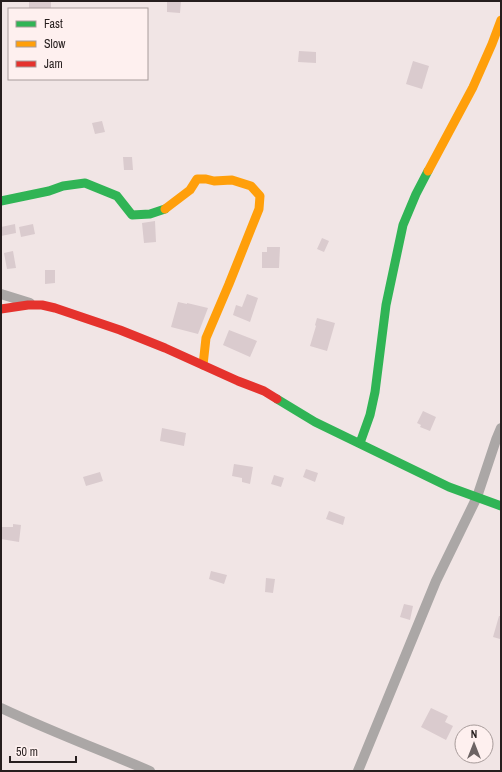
<svg xmlns="http://www.w3.org/2000/svg" width="502" height="772" viewBox="0 0 502 772" font-family="'Archivo Narrow',sans-serif">
<style>
.building{fill:#dacbce}
.lines{fill:none;stroke-linecap:round;stroke-linejoin:round}
.street{stroke:#aba7a6;stroke-width:10}
.fast{stroke:#30b455;stroke-width:9}
.slow{stroke:#ff9f0a;stroke-width:9}
.jam{stroke:#e5322d;stroke-width:9}
</style>
<rect width="100%" height="100%" fill="#f1e5e5"/>
<path class="building" d="M 29,1 L 51,1 L 51,9 L 29,9 Z
M 167,1 L 181,1 L 180,13 L 167,12 Z
M 299,51 L 316,52 L 316,63 L 298,62 Z
M 413,61 L 429,66 L 422,89 L 406,84 Z
M 102,121 L 105,132 L 95,134 L 92,123 Z
M 123,157 L 132,157 L 133,170 L 124,170 Z
M 155,221 L 156,242 L 144,243 L 142,223 Z
M 15,224 L 16,233 L 1,236 L 1,227 Z
M 33,224 L 35,234 L 21,237 L 19,227 Z
M 322,238 L 329,241 L 324,252 L 317,249 Z
M 267,247 L 280,247 L 279,268 L 262,268 L 262,252 L 267,252 Z
M 13,251 L 16,268 L 7,269 L 4,253 Z
M 45,270 L 55,270 L 55,283 L 45,284 Z
M 247,294 L 258,298 L 250,322 L 233,315 L 236,305 L 242,307 Z
M 178,302 L 187,304 L 187,303 L 208,308 L 198,334 L 171,327 Z
M 317,318 L 335,323 L 327,351 L 310,346 L 316,326 L 315,325 Z
M 229,330 L 257,341 L 250,357 L 223,345 Z
M 423,411 L 436,417 L 430,431 L 420,427 L 421,425 L 417,423 Z
M 162,428 L 186,433 L 184,446 L 160,441 Z
M 234,464 L 253,467 L 250,484 L 242,482 L 242,478 L 232,476 Z
M 306,469 L 318,473 L 315,482 L 303,477 Z
M 100,472 L 103,481 L 86,486 L 83,477 Z
M 274,475 L 284,478 L 281,487 L 271,484 Z
M 329,511 L 345,517 L 343,525 L 326,519 Z
M 13,524 L 21,525 L 19,542 L 1,539 L 1,527 L 13,527 Z
M 211,571 L 227,575 L 224,584 L 209,579 Z
M 266,578 L 275,579 L 273,593 L 265,592 Z
M 404,604 L 413,606 L 410,620 L 400,617 Z
M 499,616 L 501,616 L 501,634 L 500,639 L 493,637 Z
M 431,708 L 448,716 L 445,722 L 453,726 L 446,740 L 421,727 Z"/>
<g class="lines">
<path class="street" d="M 1,294 L 30,303
M 1,708 C 50,731 100,750 150,771
M 358,771 L 436,581 L 477,497 L 496,440 L 501,428"/>
<path class="fast" d="M 1,201 L 49,191 L 63,186 L 85,183 L 117,196 L 132,215 L 150,214 L 165,209
M 277,399 L 315,422 L 449,487 L 501,506
M 360,443 L 370,415 L 375,392 L 386,305 L 403,225 L 416,194 L 428,171"/>
<path class="slow" d="M 428,171 L 473,87 L 492,44 L 501,20
M 165,209 L 190,190 L 197,179 L 206,179 L 214,181 L 232,180 L 251,186 L 260,196 L 259,209 L 229,284 L 206,338 L 203,365"/>
<path class="jam" d="M 1,309 L 28,305 L 42,305 L 55,308 L 120,330 L 165,348 L 238,381 L 264,391 L 277,399"/>
</g>
<rect width="502" height="772" fill="none" stroke="#261e1e" stroke-width="4"/>
<rect x="8" y="8" width="140" height="72" fill="#fef0ef" stroke="#a89c9b"/>
<rect x="16" y="21" width="20" height="6" fill="#30b455" stroke="#a89c9b"/>
<text x="44" y="28" font-size="12" fill="#261e1e">Fast</text>
<rect x="16" y="41" width="20" height="6" fill="#ff9f0a" stroke="#a89c9b"/>
<text x="44" y="48" font-size="12" fill="#261e1e">Slow</text>
<rect x="16" y="61" width="20" height="6" fill="#e5322d" stroke="#a89c9b"/>
<text x="44" y="68" font-size="12" fill="#261e1e">Jam</text>
<g transform="translate(474 744)"><circle r="19" fill="#fef0ef" stroke="#a89c9b"/>
<path d="M0-3L7 15L0 10L-7 15Z" fill="#6d6464"/>
<text y="-6" font-size="11" font-weight="bold" text-anchor="middle" fill="#261e1e">N</text>
</g>
<path d="M10 756v6h66v-6" fill="none" stroke="#261e1e" stroke-width="2"/>
<text x="16" y="756" font-size="12" fill="#261e1e" stroke="#fef0ef" stroke-width="3" paint-order="stroke">50 m</text>
</svg>
